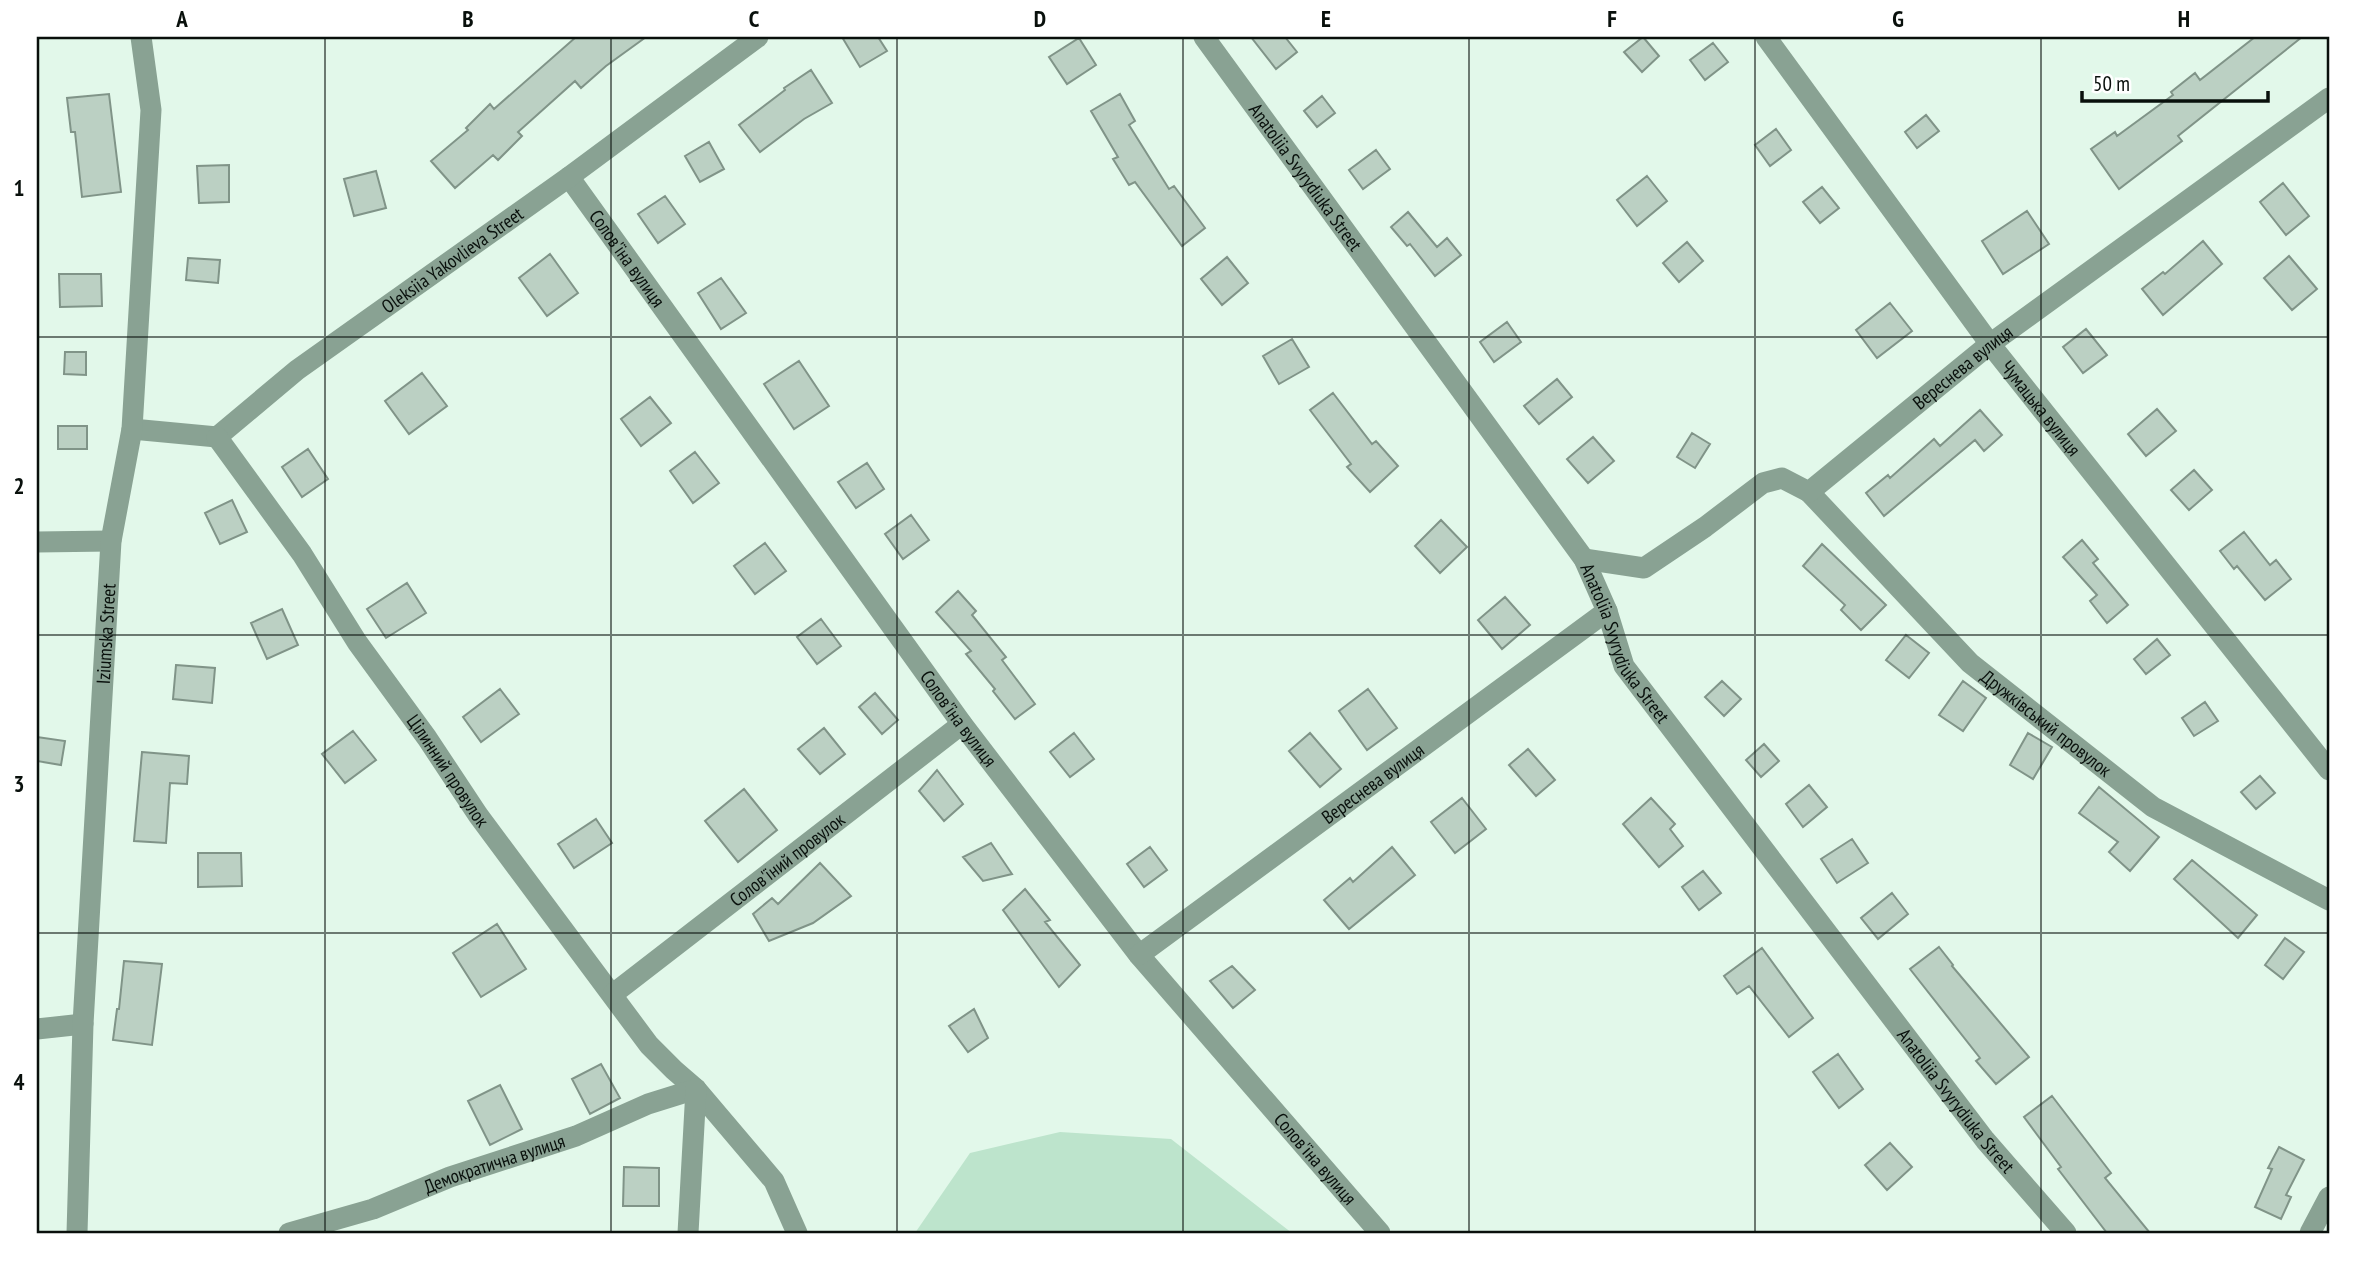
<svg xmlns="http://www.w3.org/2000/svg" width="2366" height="1270" viewBox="0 0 2366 1270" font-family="'PT Sans Narrow',sans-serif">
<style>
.green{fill:#bde4cc}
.building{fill:#bbd0c3;stroke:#809488;stroke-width:2}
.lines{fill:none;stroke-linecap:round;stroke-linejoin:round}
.minor{stroke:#89a293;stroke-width:21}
.grid{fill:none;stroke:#09100c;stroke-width:2;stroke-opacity:0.55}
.labels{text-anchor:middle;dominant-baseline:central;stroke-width:5;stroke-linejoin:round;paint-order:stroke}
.street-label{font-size:19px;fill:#09100c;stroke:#fff}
.neatline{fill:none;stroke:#09100c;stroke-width:2.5}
.grid-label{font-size:23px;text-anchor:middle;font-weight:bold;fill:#09100c}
</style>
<rect width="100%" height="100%" fill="#e2f8ea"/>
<path class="green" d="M 1060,1132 L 1171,1139 L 1292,1233 L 915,1233 L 970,1153 Z"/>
<path class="building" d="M 576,37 L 646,37 L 606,66 L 581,88 L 575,81 L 518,132 L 522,136 L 498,160 L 493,155 L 455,188 L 431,161 L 468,130 L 466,128 L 490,104 L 494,109 Z
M 842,37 L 878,37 L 887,51 L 860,67 Z
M 1251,37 L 1285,37 L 1297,52 L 1276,69 Z
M 1643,37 L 1659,56 L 1642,72 L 1624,52 Z
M 2255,37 L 2302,37 L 2178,136 L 2182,141 L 2119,189 L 2091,149 L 2115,132 L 2117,136 L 2173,95 L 2171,92 L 2195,73 L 2200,80 Z
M 1079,38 L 1096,65 L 1067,84 L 1049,57 Z
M 1713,43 L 1728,62 L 1705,80 L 1690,60 Z
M 811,70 L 832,103 L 804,119 L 760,152 L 739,125 L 785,90 L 784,88 Z
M 109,94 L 121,192 L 82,197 L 75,132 L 71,132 L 67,98 Z
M 1120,94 L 1135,121 L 1129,125 L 1169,189 L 1174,186 L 1205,228 L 1182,246 L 1135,182 L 1129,185 L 1113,159 L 1118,157 L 1091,111 Z
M 1322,96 L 1335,113 L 1317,127 L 1304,111 Z
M 1926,115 L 1939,131 L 1917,148 L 1905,132 Z
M 1776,129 L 1791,150 L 1770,166 L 1755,145 Z
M 709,142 L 724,169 L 700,182 L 685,156 Z
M 1376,150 L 1390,169 L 1363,189 L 1349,170 Z
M 229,165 L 229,202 L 199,203 L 197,166 Z
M 376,171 L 386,208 L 354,216 L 344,179 Z
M 1647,176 L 1667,201 L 1637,226 L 1617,200 Z
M 2283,183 L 2309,216 L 2286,235 L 2260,202 Z
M 1822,187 L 1839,208 L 1820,223 L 1803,202 Z
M 665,196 L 685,224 L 658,243 L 638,214 Z
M 2027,211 L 2049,244 L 2003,274 L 1982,241 Z
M 1408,212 L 1437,247 L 1447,238 L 1461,255 L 1435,276 L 1410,244 L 1407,246 L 1391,227 Z
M 2203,241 L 2222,264 L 2163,315 L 2142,289 L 2163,272 L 2165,274 Z
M 1687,242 L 1703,261 L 1679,282 L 1663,263 Z
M 550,254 L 578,293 L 547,316 L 519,278 Z
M 2289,256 L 2317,289 L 2292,310 L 2264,278 Z
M 1227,257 L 1248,283 L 1222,305 L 1201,279 Z
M 188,258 L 220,260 L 218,283 L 186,280 Z
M 59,274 L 101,274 L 102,306 L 60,307 Z
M 721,278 L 746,313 L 721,329 L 698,293 Z
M 1890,303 L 1912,331 L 1877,358 L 1856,330 Z
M 1507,322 L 1521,342 L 1494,362 L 1480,342 Z
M 2086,329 L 2107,355 L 2083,373 L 2063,347 Z
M 1292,339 L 1309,367 L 1279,384 L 1263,356 Z
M 65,352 L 86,352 L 86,375 L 64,374 Z
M 799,361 L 829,406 L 794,429 L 764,384 Z
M 422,373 L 447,406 L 409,434 L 385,401 Z
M 1557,379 L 1572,397 L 1539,424 L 1524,406 Z
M 1333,393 L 1372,444 L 1376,441 L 1398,466 L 1370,492 L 1347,467 L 1351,464 L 1310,410 Z
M 650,397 L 671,423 L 641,446 L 621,419 Z
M 2157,409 L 2176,431 L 2146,456 L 2128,434 Z
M 1980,410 L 2002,435 L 1984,451 L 1975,440 L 1884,516 L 1866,493 L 1888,475 L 1890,478 L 1934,439 L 1940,446 Z
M 58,426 L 87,426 L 87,449 L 58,449 Z
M 1692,433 L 1710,444 L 1695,468 L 1677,457 Z
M 1593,437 L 1614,461 L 1588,483 L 1567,459 Z
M 308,449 L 328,479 L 302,497 L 282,467 Z
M 695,452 L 719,483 L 693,503 L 670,471 Z
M 867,463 L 884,489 L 856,508 L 838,482 Z
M 2194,470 L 2212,490 L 2189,510 L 2171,490 Z
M 232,500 L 247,532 L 220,544 L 205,513 Z
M 911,515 L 929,540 L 903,559 L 885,534 Z
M 1441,520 L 1467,547 L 1440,573 L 1415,546 Z
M 2244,532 L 2270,565 L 2276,560 L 2291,579 L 2265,600 L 2237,566 L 2234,569 L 2220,551 Z
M 2082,540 L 2098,559 L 2093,563 L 2128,605 L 2107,623 L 2090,601 L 2097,595 L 2063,557 Z
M 765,543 L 786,571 L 755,594 L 734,566 Z
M 1822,544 L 1886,605 L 1861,630 L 1841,610 L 1845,605 L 1803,566 Z
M 407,583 L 426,613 L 386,638 L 367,609 Z
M 958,591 L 976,611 L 972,615 L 1006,657 L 1002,660 L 1035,704 L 1015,719 L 993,691 L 995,689 L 966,654 L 971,651 L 936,612 Z
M 1505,597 L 1530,625 L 1502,649 L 1478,620 Z
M 282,609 L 298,645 L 267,659 L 251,623 Z
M 821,619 L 841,646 L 817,664 L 797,637 Z
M 1906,635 L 1929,653 L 1909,678 L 1886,660 Z
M 2157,639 L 2170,655 L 2146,674 L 2134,659 Z
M 176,665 L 215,668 L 212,703 L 173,699 Z
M 1722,681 L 1741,699 L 1724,716 L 1705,697 Z
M 1963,681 L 1986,698 L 1963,731 L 1939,715 Z
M 500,689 L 519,714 L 481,742 L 463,717 Z
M 1368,689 L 1397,728 L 1367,750 L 1339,711 Z
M 875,693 L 898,720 L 882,734 L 859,707 Z
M 2205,702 L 2218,721 L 2194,736 L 2182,718 Z
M 824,728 L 845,754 L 820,774 L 798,749 Z
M 353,731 L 376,760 L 345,783 L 322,754 Z
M 1074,733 L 1094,759 L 1070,777 L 1050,752 Z
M 1310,733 L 1341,769 L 1320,787 L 1289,751 Z
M 2028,733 L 2052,747 L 2033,779 L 2010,765 Z
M 37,737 L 65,741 L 61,765 L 37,761 Z
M 1764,744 L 1779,761 L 1761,777 L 1746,760 Z
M 1528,749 L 1555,780 L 1536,796 L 1509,765 Z
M 142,752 L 189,756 L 187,784 L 170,783 L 166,843 L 134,841 Z
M 937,770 L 963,804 L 944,821 L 919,791 Z
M 2260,776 L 2275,793 L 2256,809 L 2241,792 Z
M 1809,785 L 1827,807 L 1803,827 L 1786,804 Z
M 2099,787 L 2159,837 L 2130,871 L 2109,852 L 2118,842 L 2079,813 Z
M 744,789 L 777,830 L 738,862 L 705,821 Z
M 1462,798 L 1486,829 L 1455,853 L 1431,822 Z
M 1651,798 L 1675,824 L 1670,829 L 1683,846 L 1659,867 L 1623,824 Z
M 596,819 L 612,843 L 574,868 L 558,844 Z
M 1852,839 L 1868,863 L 1837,883 L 1821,859 Z
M 991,843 L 1012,874 L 983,881 L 963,857 Z
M 1150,847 L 1167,870 L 1144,887 L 1127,864 Z
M 1392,847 L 1415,875 L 1349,929 L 1324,900 L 1350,878 L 1353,882 Z
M 198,853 L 241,853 L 242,886 L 198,887 Z
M 2192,860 L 2257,915 L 2238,938 L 2174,879 Z
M 820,863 L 851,896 L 813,923 L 769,941 L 753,914 L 772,898 L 778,904 Z
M 1703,871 L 1721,893 L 1699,910 L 1682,887 Z
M 1025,889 L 1050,920 L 1045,922 L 1080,965 L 1059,987 L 1003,910 Z
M 1892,893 L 1908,914 L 1878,939 L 1861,918 Z
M 497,924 L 526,969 L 481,997 L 453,953 Z
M 2285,938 L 2304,952 L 2283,979 L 2265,965 Z
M 1939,947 L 1953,965 L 1952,966 L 2029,1057 L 1996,1084 L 1976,1061 L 1980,1058 L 1910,969 Z
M 1762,948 L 1813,1018 L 1789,1037 L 1749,986 L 1737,994 L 1724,976 Z
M 124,961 L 162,964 L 152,1045 L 113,1040 L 117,1009 L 119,1009 Z
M 1232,966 L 1255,990 L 1233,1008 L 1210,981 Z
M 974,1009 L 988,1038 L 968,1052 L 949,1026 Z
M 1838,1054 L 1863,1089 L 1839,1108 L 1813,1072 Z
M 601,1064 L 620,1098 L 590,1114 L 572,1079 Z
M 500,1085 L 522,1129 L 490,1145 L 468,1101 Z
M 2052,1096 L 2111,1173 L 2105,1178 L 2150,1233 L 2107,1233 L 2058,1169 L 2061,1167 L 2024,1117 Z
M 1890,1143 L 1912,1167 L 1887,1190 L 1865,1165 Z
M 2279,1147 L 2304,1160 L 2286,1195 L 2291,1197 L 2281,1219 L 2255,1207 L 2272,1169 L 2268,1168 Z
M 624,1167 L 659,1168 L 659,1206 L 623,1206 Z"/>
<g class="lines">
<g class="minor">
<path id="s1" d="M 1204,37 L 1584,559 L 1607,611 L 1624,666 L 1985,1140 L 2066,1233"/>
<path id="s2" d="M 1766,37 L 1990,344 L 2329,770"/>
<path id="s3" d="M 569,177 L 962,724 L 1139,955 L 1380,1233"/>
<path id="s4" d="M 132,429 L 217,437 L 297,370 L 569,177 L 758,37"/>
<path id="s5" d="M 217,437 L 302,554 L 357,642 L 427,738 L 478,815 L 649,1045 L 674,1070 L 696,1089 L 774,1181 L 797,1233"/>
<path id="s6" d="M 1809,492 L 1970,663 L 2153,807 L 2329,900"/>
<path d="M 37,542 L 111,541"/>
<path id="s7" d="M 1584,559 L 1644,568 L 1705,527 L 1763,483 L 1782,478 L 1809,492 L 1990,344 L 2329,98"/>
<path id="s8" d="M 1139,955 L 1607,611"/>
<path id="s9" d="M 613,994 L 962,724"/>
<path d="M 37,1029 L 83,1024"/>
<path id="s10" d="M 77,1233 L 83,1024 L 111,541 L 132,429 L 151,110 L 141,37"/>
<path id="s11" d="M 289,1233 L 373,1209 L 450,1177 L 576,1136 L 648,1104 L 696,1089"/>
<path d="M 688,1233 L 696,1089"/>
<path d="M 2310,1233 L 2329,1197"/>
</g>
</g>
<path class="grid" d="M 325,37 L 325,1233M 611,37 L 611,1233M 897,37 L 897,1233M 1183,37 L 1183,1233M 1469,37 L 1469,1233M 1755,37 L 1755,1233M 2041,37 L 2041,1233M 37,337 L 2329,337M 37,635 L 2329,635M 37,933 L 2329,933"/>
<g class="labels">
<g class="street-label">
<text stroke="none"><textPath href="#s1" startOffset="173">Anatoliia Svyrydiuka Street</textPath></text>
<text stroke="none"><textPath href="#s3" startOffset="100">Солов'їна вулиця</textPath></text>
<text stroke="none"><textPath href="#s4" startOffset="380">Oleksiia Yakovlieva Street</textPath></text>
<text stroke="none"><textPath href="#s7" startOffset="455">Вереснева вулиця</textPath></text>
<text stroke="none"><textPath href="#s2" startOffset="462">Чумацька вулиця</textPath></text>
<text stroke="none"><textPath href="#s10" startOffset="600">Iziumska Street</textPath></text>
<text stroke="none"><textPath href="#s1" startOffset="740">Anatoliia Svyrydiuka Street</textPath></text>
<text stroke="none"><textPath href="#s3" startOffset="667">Солов'їна вулиця</textPath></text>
<text stroke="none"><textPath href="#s6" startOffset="332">Дружківський провулок</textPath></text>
<text stroke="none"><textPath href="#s5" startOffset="406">Цілинний провулок</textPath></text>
<text stroke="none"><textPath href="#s8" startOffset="290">Вереснева вулиця</textPath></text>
<text stroke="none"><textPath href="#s9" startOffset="220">Солов'їний провулок</textPath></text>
<text stroke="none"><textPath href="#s1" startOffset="1307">Anatoliia Svyrydiuka Street</textPath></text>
<text stroke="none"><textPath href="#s3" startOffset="1234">Солов'їна вулиця</textPath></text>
<text stroke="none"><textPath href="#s11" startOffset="217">Демократична вулиця</textPath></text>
</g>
</g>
<rect width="2366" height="1270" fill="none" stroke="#ffffff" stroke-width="77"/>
<path d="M2082 91v10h186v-10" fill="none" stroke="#09100c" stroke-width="3.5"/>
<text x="2093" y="91" font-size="21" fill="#09100c" stroke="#ffffff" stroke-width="5" paint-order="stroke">50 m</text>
<rect x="38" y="38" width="2290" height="1194" class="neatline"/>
<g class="grid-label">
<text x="182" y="27">A</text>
<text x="468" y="27">B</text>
<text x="754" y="27">C</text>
<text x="1040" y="27">D</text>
<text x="1326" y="27">E</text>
<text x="1612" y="27">F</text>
<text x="1898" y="27">G</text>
<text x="2184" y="27">H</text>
<text x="19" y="196">1</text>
<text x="19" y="494">2</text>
<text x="19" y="792">3</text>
<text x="19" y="1090">4</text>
</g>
</svg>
